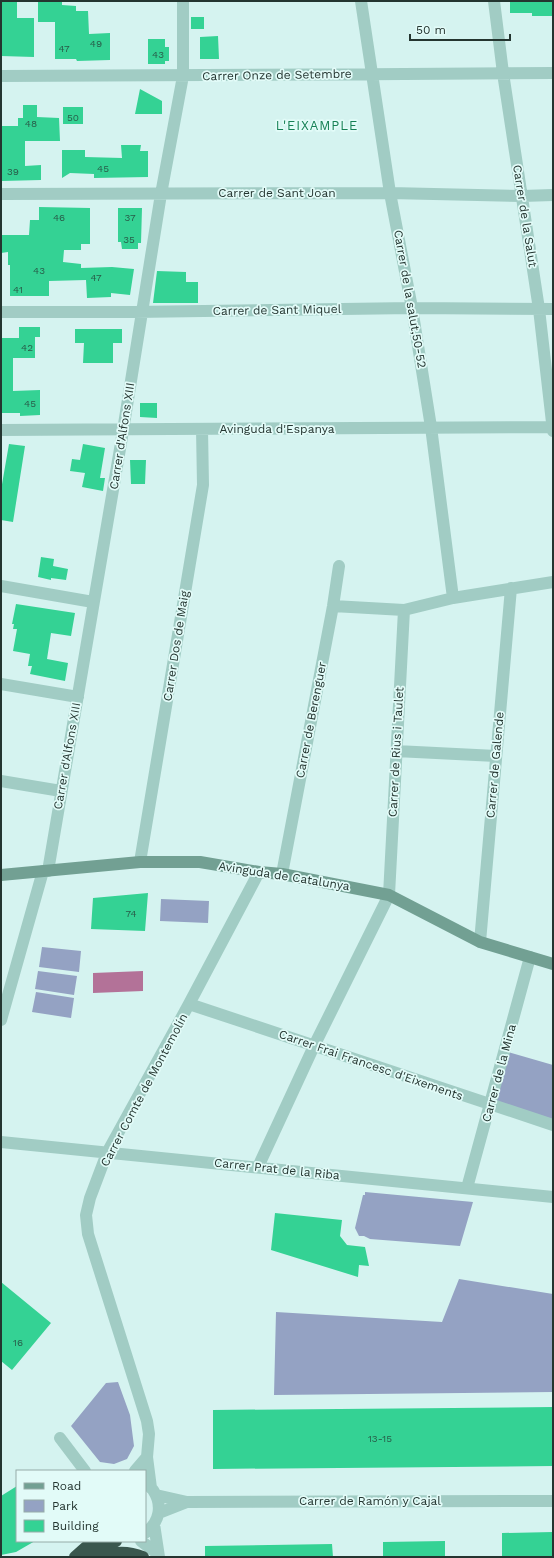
<svg xmlns="http://www.w3.org/2000/svg" width="554" height="1558" viewBox="0 0 554 1558" font-family="'Work Sans',sans-serif">
<style>
.green{fill:#94a2c3}
.water{fill:#b37298}
.building{fill:#34d294}
.lines{fill:none;stroke-linecap:round;stroke-linejoin:round}
.street{stroke:#a1ccc4;stroke-width:12}
.secondary{stroke:#72a093;stroke-width:12}
.highway{stroke:#3a574e;stroke-width:12}
.labels{text-anchor:middle;dominant-baseline:central;stroke-width:3.5;stroke-linejoin:round;paint-order:stroke}
.number-label{font-size:10px;fill:#285c49}
.street-label{font-size:12px;fill:#243530;stroke:#e2fbf8}
.neighbourhood-label{font-size:13px;letter-spacing:1px;fill:#168055;stroke:#e2fbf8}
</style>
<rect width="100%" height="100%" fill="#d5f3f0"/>
<path class="green" d="M 161,899 L 209,901 L 208,923 L 160,921 Z
M 42,947 L 81,951 L 79,972 L 39,967 Z
M 38,971 L 77,976 L 74,995 L 35,989 Z
M 36,992 L 74,998 L 71,1018 L 32,1012 Z
M 505,1051 L 553,1065 L 553,1125 L 490,1106 Z
M 365,1192 L 473,1202 L 460,1246 L 370,1239 L 364,1236 L 359,1236 L 355,1228 L 363,1195 L 365,1195 Z
M 459,1279 L 553,1294 L 553,1392 L 274,1395 L 276,1312 L 442,1322 Z
M 118,1382 L 130,1415 L 134,1446 L 127,1459 L 114,1464 L 100,1462 L 71,1426 L 106,1383 Z"/>
<path class="water" d="M 143,971 L 143,991 L 93,993 L 93,973 Z"/>
<path class="building" d="M 1,1 L 17,1 L 17,18 L 34,18 L 34,57 L 1,56 Z
M 38,1 L 62,1 L 62,5 L 76,6 L 76,11 L 88,11 L 89,34 L 110,33 L 110,60 L 77,61 L 76,59 L 55,59 L 55,22 L 38,22 Z
M 510,1 L 553,1 L 553,16 L 532,16 L 532,13 L 510,13 Z
M 191,17 L 204,17 L 204,29 L 191,29 Z
M 218,36 L 219,59 L 200,59 L 200,37 Z
M 148,39 L 165,39 L 165,47 L 169,47 L 169,61 L 165,61 L 165,64 L 148,64 Z
M 140,89 L 162,101 L 162,114 L 135,114 Z
M 23,105 L 37,105 L 37,117 L 59,118 L 60,141 L 25,141 L 25,166 L 41,165 L 41,180 L 2,181 L 1,126 L 18,126 L 18,118 L 23,118 Z
M 63,107 L 83,107 L 83,124 L 63,124 Z
M 121,145 L 141,145 L 140,151 L 148,151 L 148,177 L 94,178 L 94,174 L 70,173 L 62,178 L 62,150 L 85,150 L 85,157 L 122,158 Z
M 39,207 L 90,208 L 90,244 L 81,244 L 81,250 L 64,250 L 63,262 L 81,264 L 81,268 L 112,267 L 134,269 L 130,295 L 111,293 L 111,297 L 87,298 L 86,280 L 49,281 L 49,296 L 10,296 L 10,265 L 8,265 L 8,252 L 1,253 L 1,235 L 29,235 L 30,220 L 39,220 Z
M 118,208 L 142,208 L 141,243 L 138,243 L 138,249 L 122,249 L 121,242 L 118,242 Z
M 157,271 L 186,272 L 186,282 L 198,282 L 198,303 L 153,303 Z
M 19,327 L 40,327 L 40,337 L 35,337 L 35,358 L 13,358 L 13,391 L 40,390 L 40,415 L 20,416 L 20,413 L 1,413 L 1,338 L 19,338 Z
M 75,329 L 122,329 L 122,343 L 113,343 L 113,363 L 83,363 L 84,343 L 75,343 Z
M 140,403 L 157,403 L 157,418 L 140,417 Z
M 9,444 L 25,446 L 13,522 L 1,520 L 1,490 Z
M 83,444 L 105,448 L 100,478 L 105,478 L 103,491 L 82,487 L 85,473 L 70,471 L 72,459 L 80,460 Z
M 130,460 L 146,460 L 145,484 L 131,484 Z
M 41,557 L 54,559 L 53,566 L 68,569 L 66,580 L 51,578 L 51,580 L 38,577 Z
M 16,604 L 75,613 L 71,636 L 51,633 L 47,659 L 68,663 L 65,681 L 30,674 L 32,666 L 28,666 L 30,654 L 13,651 L 17,629 L 13,629 L 14,624 L 12,624 Z
M 148,893 L 145,931 L 91,929 L 93,898 Z
M 275,1213 L 342,1220 L 340,1236 L 347,1245 L 365,1247 L 369,1266 L 359,1265 L 358,1277 L 271,1250 Z
M 1,1282 L 51,1323 L 12,1370 L 1,1361 Z
M 553,1407 L 553,1466 L 213,1469 L 213,1410 Z
M 17,1486 L 17,1541 L 35,1541 L 16,1552 L 1,1555 L 1,1496 Z
M 553,1532 L 553,1557 L 502,1557 L 502,1533 Z
M 445,1541 L 445,1557 L 383,1557 L 383,1542 Z
M 332,1544 L 333,1557 L 205,1557 L 205,1546 Z"/>
<g class="lines">
<path class="street" d="M 361,1 L 390,193 L 412,308 L 431,427 L 453,598
M 494,1 L 503,73 L 539,309 L 553,431
M 1,76 C 185,76 369,74 553,73
M 1,194 L 390,193 L 522,196 L 553,195
M 1,312 L 134,312 L 412,308 L 553,309
M 1,430 L 553,427
M 1,586 L 93,602
M 333,606 L 404,610 L 453,598 L 553,582
M 1,684 L 78,697
M 396,751 L 496,756
M 1,781 L 61,791
M 140,862 L 203,485 L 202,429
M 48,871 L 121,443 L 161,194 L 183,76 L 183,1
M 282,874 L 333,606 L 339,566
M 480,942 L 511,588
M 189,1004 L 553,1125
M 1,1020 L 43,871
M 1,1142 L 553,1197
M 258,1167 L 314,1046 L 389,895 L 404,610
M 467,1188 L 530,957
M 60,1438 L 85,1471
M 135,1471 L 147,1457
M 151,1488 L 147,1457 L 149,1434 L 147,1421 L 88,1234 L 86,1215 L 90,1198 L 107,1153 L 189,1004 L 259,872
M 156,1495 L 187,1502 L 553,1501
M 159,1513 L 187,1502
M 154,1524 L 159,1557
M 145,1533 C 160,1522 163,1505 153,1490
M 141,1541 L 158,1554"/>
<path class="secondary" d="M 1,875 L 140,862 L 200,862 L 259,872 L 282,874 L 389,895 L 480,942 L 553,964"/>
<path class="highway" d="M 75,1557 L 93,1541
M 90,1557 L 102,1547 L 116,1541
M 100,1557 C 115,1551 128,1551 143,1557"/>
</g>
<g class="labels">
<g class="number-label">
<text x="96" y="43">49</text>
<text x="64" y="48">47</text>
<text x="158" y="54">43</text>
<text x="73" y="117">50</text>
<text x="31" y="123">48</text>
<text x="103" y="168">45</text>
<text x="13" y="171">39</text>
<text x="59" y="217">46</text>
<text x="130" y="217">37</text>
<text x="129" y="239">35</text>
<text x="39" y="270">43</text>
<text x="96" y="277">47</text>
<text x="18" y="289">41</text>
<text x="27" y="347">42</text>
<text x="30" y="403">45</text>
<text x="131" y="913">74</text>
<text x="18" y="1342">16</text>
<text x="380" y="1438">13-15</text>
</g>
<g class="street-label">
<text transform="translate(277 75) rotate(-1)">Carrer Onze de Setembre</text>
<text x="277" y="193">Carrer de Sant Joan</text>
<text transform="translate(525 216) rotate(81)">Carrer de la Salut</text>
<text transform="translate(410 299) rotate(80)">Carrer de la salut,50-52</text>
<text transform="translate(277 310) rotate(-1)">Carrer de Sant Miquel</text>
<text x="277" y="429">Avinguda d'Espanya</text>
<text transform="translate(122 436) rotate(-81)">Carrer d'Alfons XIII</text>
<text transform="translate(176 646) rotate(-81)">Carrer Dos de Maig</text>
<text transform="translate(311 720) rotate(-79)">Carrer de Berenguer</text>
<text transform="translate(396 752) rotate(-87)">Carrer de Rius i Taulet</text>
<text transform="translate(67 756) rotate(-80)">Carrer d'Alfons XIII</text>
<text transform="translate(495 765) rotate(-85)">Carrer de Galende</text>
<text transform="translate(284 876) rotate(9)">Avinguda de Catalunya</text>
<text transform="translate(371 1065) rotate(19)">Carrer Frai Francesc d'Eixements</text>
<text transform="translate(499 1073) rotate(-75)">Carrer de la Mina</text>
<text transform="translate(144 1090) rotate(-62)">Carrer Comte de Montemolín</text>
<text transform="translate(277 1169) rotate(6)">Carrer Prat de la Riba</text>
<text x="370" y="1501">Carrer de Ramón y Cajal</text>
</g>
<g class="neighbourhood-label">
<text x="317" y="125">L'EIXAMPLE</text>
</g>
</g>
<rect width="554" height="1558" fill="none" stroke="#243530" stroke-width="4"/>
<rect x="16" y="1470" width="130" height="72" fill="#e2fbf8" stroke="#96aca8"/>
<rect x="24" y="1483" width="20" height="6" fill="#72a093" stroke="#96aca8"/>
<text x="52" y="1490" font-size="12" fill="#243530">Road</text>
<rect x="24" y="1500" width="20" height="12" fill="#94a2c3" stroke="#96aca8"/>
<text x="52" y="1510" font-size="12" fill="#243530">Park</text>
<rect x="24" y="1520" width="20" height="12" fill="#34d294" stroke="#96aca8"/>
<text x="52" y="1530" font-size="12" fill="#243530">Building</text>
<path d="M410 34v6h100v-6" fill="none" stroke="#243530" stroke-width="2"/>
<text x="416" y="34" font-size="12" fill="#243530" stroke="#e2fbf8" stroke-width="3" paint-order="stroke">50 m</text>
</svg>
